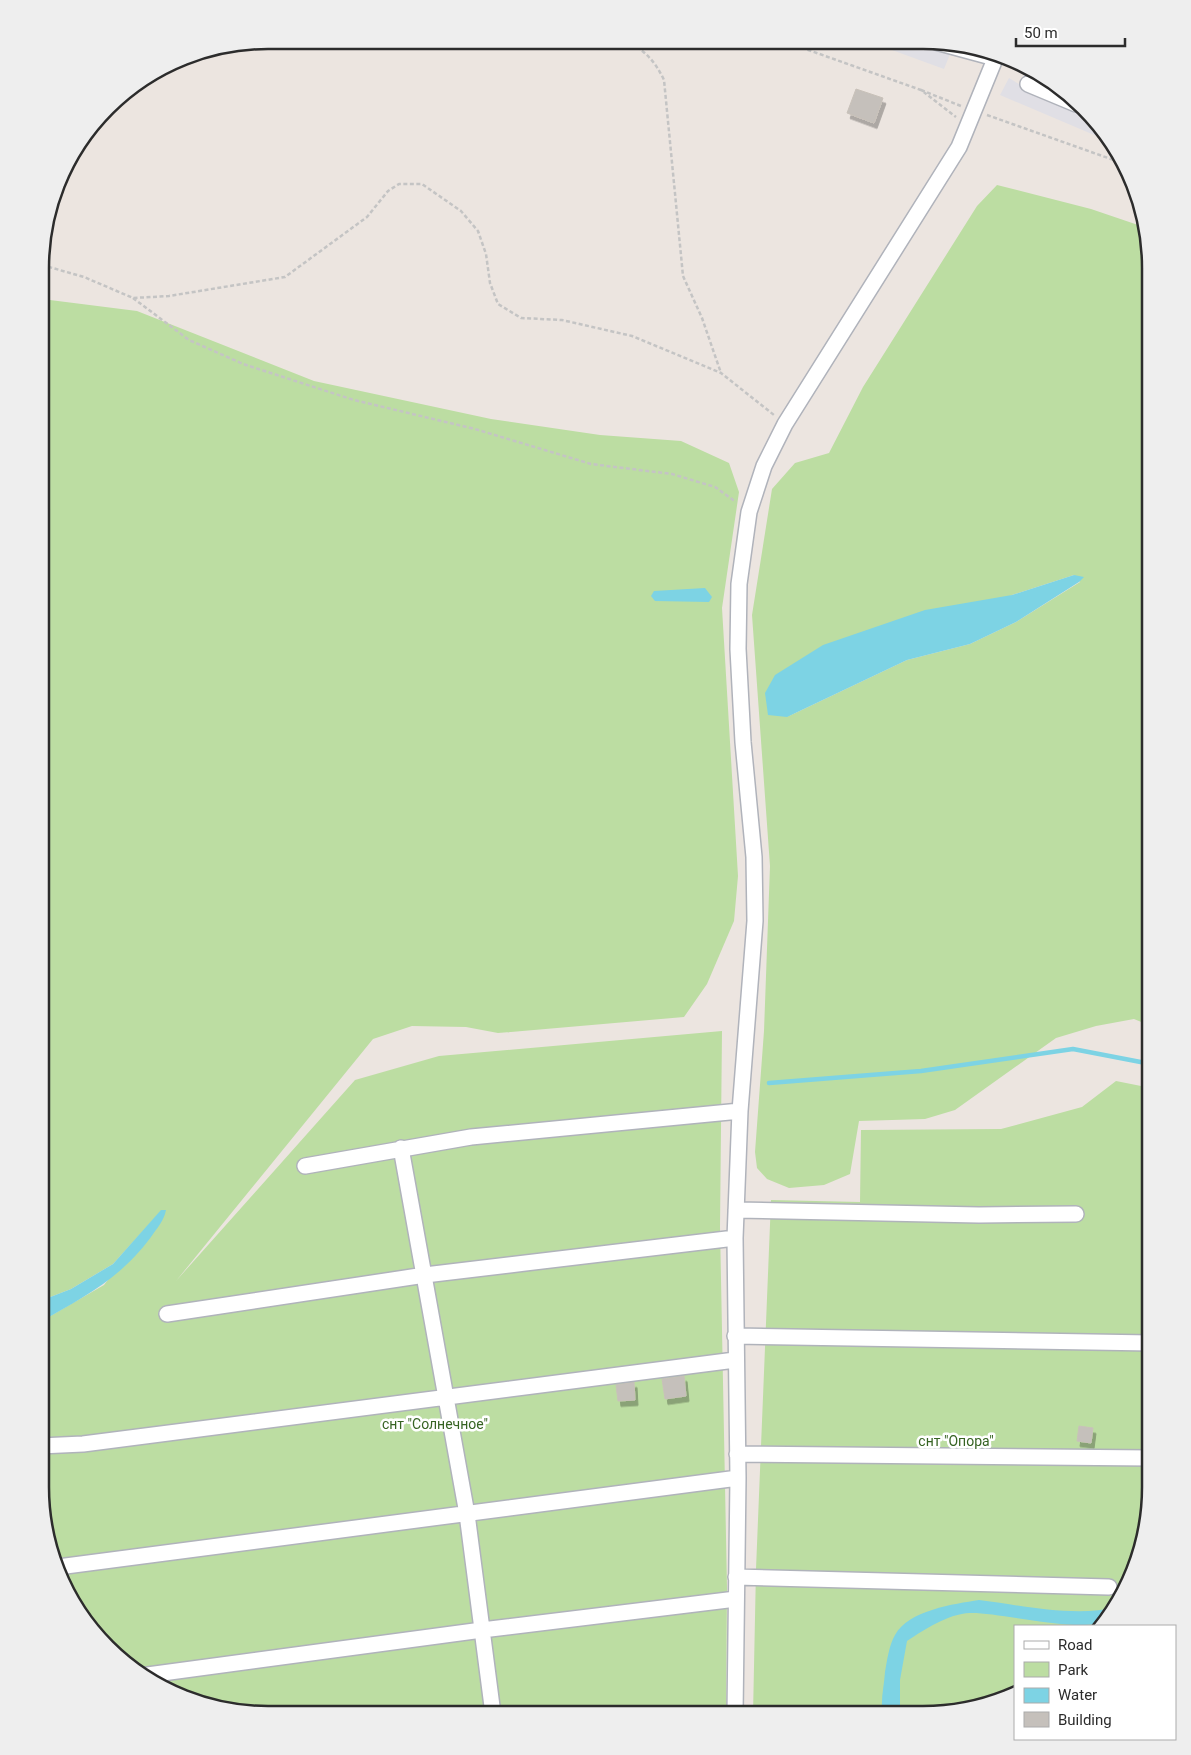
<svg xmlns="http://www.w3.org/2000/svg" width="1191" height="1755" viewBox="0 0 1191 1755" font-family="Roboto,sans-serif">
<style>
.industrial{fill:#e0dfe5}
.green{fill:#bcdda2;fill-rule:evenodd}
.water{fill:#7dd3e4}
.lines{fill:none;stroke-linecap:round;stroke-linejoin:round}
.stream{stroke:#7dd3e4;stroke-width:4.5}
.building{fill:#c5c0bb;stroke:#c8c1b9;filter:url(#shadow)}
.minor-casing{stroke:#b0b3bb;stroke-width:18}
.path{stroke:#c4c4c4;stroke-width:2.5;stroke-dasharray:4 2.5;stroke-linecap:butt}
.minor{stroke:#fff;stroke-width:15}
.labels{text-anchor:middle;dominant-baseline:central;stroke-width:5;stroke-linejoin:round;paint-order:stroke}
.park-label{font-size:14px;fill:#366322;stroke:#fff}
.rim{fill:none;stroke:#2c2c2c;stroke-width:2.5}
</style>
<defs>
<filter id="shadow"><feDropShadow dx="3" dy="5.5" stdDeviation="0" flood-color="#0004"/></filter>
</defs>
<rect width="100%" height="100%" fill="#ece5e0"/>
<path class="industrial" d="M 870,42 L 955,42 L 944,69 Z
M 1028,67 L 1062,87 L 1106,140 L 1000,95 L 1009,78 L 1019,84 Z"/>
<path class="green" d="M 997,185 L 1091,209 L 1141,226 L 1151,267 L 1151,1026 L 1134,1019 L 1096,1026 L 1056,1038 L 955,1110 L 925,1119 L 859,1121 L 850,1174 L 824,1185 L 789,1188 L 767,1179 L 757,1168 L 755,1152 L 764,1031 L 770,866 L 752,615 L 772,489 L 795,463 L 829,453 L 863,387 L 977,206 ZM 1074,575 L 1080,582 L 1016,622 L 970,644 L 907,660 L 787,717 L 1012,595 Z
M 42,299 L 137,311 L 314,381 L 491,419 L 600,435 L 681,441 L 729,463 L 739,492 L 722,608 L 738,876 L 734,921 L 707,984 L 684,1017 L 498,1033 L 466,1027 L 412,1026 L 373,1039 L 176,1281 L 355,1080 L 439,1056 L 722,1031 L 720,1227 L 727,1588 L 726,1714 L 238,1713 L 141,1677 L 96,1637 L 63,1588 L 40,1488 L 40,1322 L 104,1285 L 161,1211 L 113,1264 L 71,1289 L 40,1301 Z
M 1116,1081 L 1151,1088 L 1150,1503 L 1139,1561 L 1113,1614 L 1102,1626 L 1015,1626 L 1015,1694 L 924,1715 L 753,1715 L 756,1569 L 771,1200 L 860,1202 L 861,1130 L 1001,1129 L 1082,1107 Z"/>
<path class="water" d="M 1074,575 L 1084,577 L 1079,582 L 1016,622 L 970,644 L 907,660 L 787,717 L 768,715 L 765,693 L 775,675 L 823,645 L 925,610 L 1012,595 Z
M 705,588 L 712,597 L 709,602 L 655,601 L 651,596 L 654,591 Z
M 161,1210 L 166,1210 C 164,1221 157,1228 151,1237 C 120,1279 84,1297 40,1322 L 40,1301 L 71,1289 L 113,1264 Z
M 979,1600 C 1020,1605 1076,1618 1116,1607 C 1114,1612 1111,1617 1107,1620 C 1086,1635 1000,1612 970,1613 C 948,1614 925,1629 907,1641 L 900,1680 L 900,1715 L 883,1715 C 880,1701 884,1687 885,1672 C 887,1661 889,1645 895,1635 C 909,1610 954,1604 979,1600 Z"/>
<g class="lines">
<path class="stream" d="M 769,1083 L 921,1071 L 1073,1049 L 1151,1064"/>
</g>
<path class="building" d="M 856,89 L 883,98 L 874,123 L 847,113 Z
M 684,1376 L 686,1396 L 665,1399 L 662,1379 Z
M 634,1382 L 635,1400 L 618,1401 L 616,1385 Z
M 1079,1426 L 1093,1428 L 1091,1443 L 1077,1441 Z"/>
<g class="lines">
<g class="minor-casing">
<path id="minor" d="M 936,42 L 995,58
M 1028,84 L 1076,104
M 401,1148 L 467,1514 L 493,1714
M 305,1166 L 471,1137 L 740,1111
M 736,1210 L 979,1215 L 1076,1214
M 167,1314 L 425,1275 L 735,1238
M 735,1336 L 1151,1343
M 40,1446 L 83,1444 L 735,1360
M 737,1454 L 1151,1458
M 58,1567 L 738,1478
M 736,1577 L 1109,1587
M 140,1676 L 482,1630 L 736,1599
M 735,1714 L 738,1478 L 735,1238 L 740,1111 L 755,921 L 754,857 L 743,742 L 738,649 L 739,584 L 749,512 L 764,466 L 785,424 L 959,147 L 997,54"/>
</g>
<path class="path" d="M 625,41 C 644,49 655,61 664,80 L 683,276 L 702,318 L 721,373
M 783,41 L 921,90 L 956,117
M 921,90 L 961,106
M 987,115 L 1125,164
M 42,265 L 84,277 L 133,298 L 169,296 L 285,277 L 367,217 L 388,191 L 399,184 L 422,184 L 461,211 L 478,231 L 486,254 L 490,283 L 498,304 L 521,318 L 562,320 L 632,336 L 721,373 L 774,415
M 133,298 L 189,340 L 243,364 L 354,400 L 475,429 L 591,464 L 672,474 L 715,487 L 736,502"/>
<use href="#minor" class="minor"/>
</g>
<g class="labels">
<g class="park-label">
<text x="435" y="1424">снт "Солнечное"</text>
<text x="956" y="1441">снт "Опора"</text>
</g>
</g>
<path d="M0 0H1191V1755H0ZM268 49H923A219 219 0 0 1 1142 268V1487A219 219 0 0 1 923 1706H268A219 219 0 0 1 49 1487V268A219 219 0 0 1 268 49Z" fill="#eee" fill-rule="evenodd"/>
<path class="rim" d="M268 49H923A219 219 0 0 1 1142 268V1487A219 219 0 0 1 923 1706H268A219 219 0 0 1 49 1487V268A219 219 0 0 1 268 49Z"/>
<rect x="1014" y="1625" width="162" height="115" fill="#ffffff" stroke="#ababab"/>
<rect x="1024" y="1641" width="25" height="8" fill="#ffffff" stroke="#ababab"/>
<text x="1058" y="1650" font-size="15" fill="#2c2c2c">Road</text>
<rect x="1024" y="1662" width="25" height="15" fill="#bcdda2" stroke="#ababab"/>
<text x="1058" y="1675" font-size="15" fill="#2c2c2c">Park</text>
<rect x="1024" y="1688" width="25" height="15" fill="#7dd3e4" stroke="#ababab"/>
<text x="1058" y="1700" font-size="15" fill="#2c2c2c">Water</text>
<rect x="1024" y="1712" width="25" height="15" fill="#c5c0bb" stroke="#ababab"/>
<text x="1058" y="1725" font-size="15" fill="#2c2c2c">Building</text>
<path d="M1016 38v8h109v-8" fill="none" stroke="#2c2c2c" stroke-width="2.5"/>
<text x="1024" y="38" font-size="15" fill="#2c2c2c" stroke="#ffffff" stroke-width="4" paint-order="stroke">50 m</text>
</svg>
